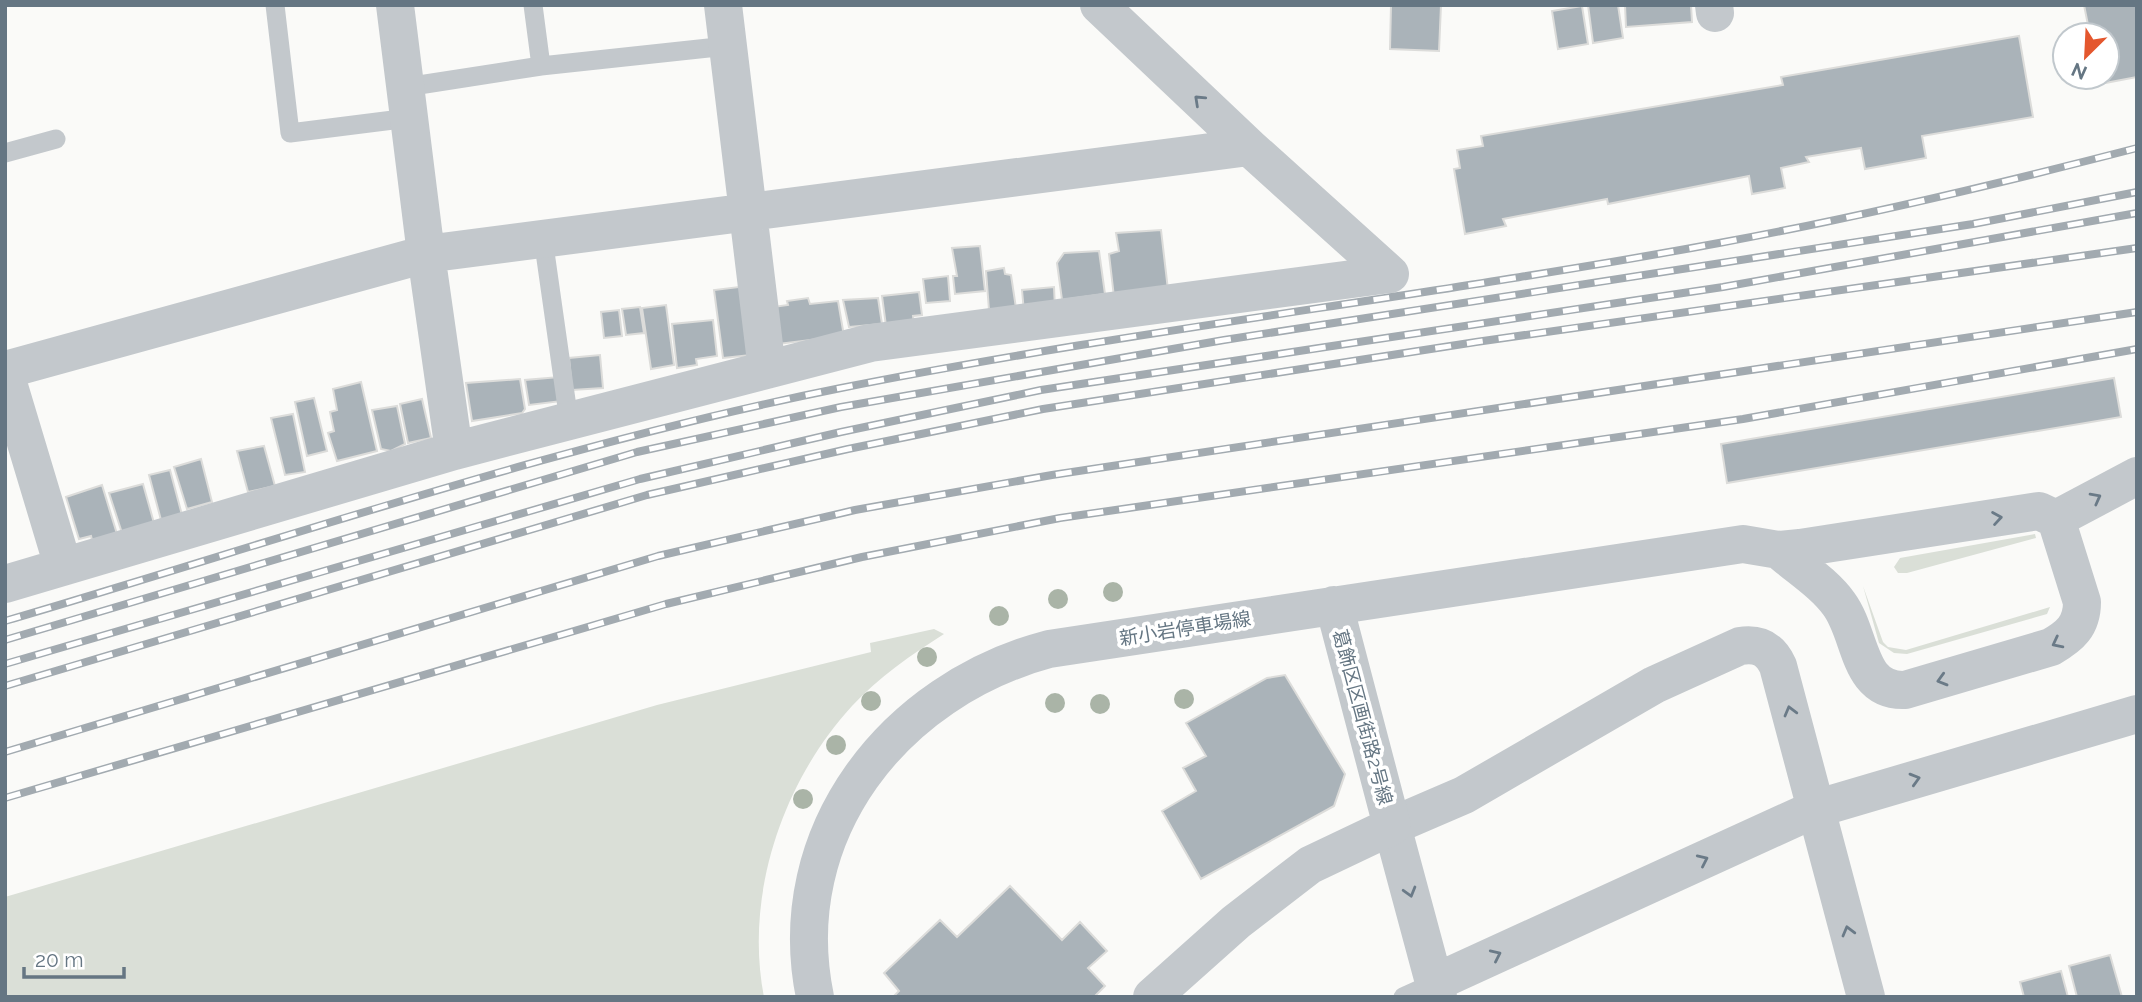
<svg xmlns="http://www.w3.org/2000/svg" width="2142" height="1002" viewBox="0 0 2142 1002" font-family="Raleway,'Noto Sans JP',sans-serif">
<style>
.green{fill:#dadfd7}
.building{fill:#aab3b9;stroke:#dcdcda;stroke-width:2}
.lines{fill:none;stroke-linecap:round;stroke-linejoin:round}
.service{stroke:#c3c8cc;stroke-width:19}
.minor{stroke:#c3c8cc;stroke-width:38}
.tertiary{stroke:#c3c8cc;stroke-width:38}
.rail-casing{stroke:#a2aab0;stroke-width:8}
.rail{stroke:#fff;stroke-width:5;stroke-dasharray:16;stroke-linecap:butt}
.tree{fill:#aab4a7}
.oneway{stroke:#6a7a87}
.labels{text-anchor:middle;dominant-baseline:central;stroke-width:7;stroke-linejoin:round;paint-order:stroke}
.street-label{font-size:19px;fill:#657683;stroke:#fff}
</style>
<rect width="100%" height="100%" fill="#fafaf8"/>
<path class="green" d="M 2035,534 L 2036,538 L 1907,573 L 1898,573 L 1894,567 L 1900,558 Z
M 1863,586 L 1883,642 L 1888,647 L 1906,650 L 2050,607 L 2047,614 L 1907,654 L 1894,653 L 1879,643 Z
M 934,629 L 944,634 C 911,655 879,677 852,706 C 783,781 744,895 764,997 L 5,997 L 5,897 L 657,705 L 871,652 L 870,643 Z"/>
<path class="building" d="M 1391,5 L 1441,5 L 1439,51 L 1390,49 Z
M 1588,5 L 1618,5 L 1623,38 L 1593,43 Z
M 1625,5 L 1691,5 L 1692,22 L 1626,27 Z
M 2084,5 L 2137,5 L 2137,77 L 2100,84 L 2098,77 L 2107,77 L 2107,35 L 2090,35 Z
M 1582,6 L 1588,44 L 1558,49 L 1552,11 Z
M 2019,36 L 2033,117 L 1922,136 L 1926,158 L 1865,169 L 1861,148 L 1806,157 L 1809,162 L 1781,168 L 1785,188 L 1752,194 L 1749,176 L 1608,204 L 1607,199 L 1503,219 L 1506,226 L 1465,234 L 1454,169 L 1460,168 L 1457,150 L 1483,146 L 1481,136 L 1783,85 L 1781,77 Z
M 1161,230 L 1168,290 L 1114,297 L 1109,254 L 1119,251 L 1116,233 Z
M 980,246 L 985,291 L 955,294 L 953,276 L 957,276 L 952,248 Z
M 1099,251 L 1105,294 L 1062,300 L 1057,263 L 1064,253 Z
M 1004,268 L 1005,274 L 1011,275 L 1016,308 L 989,310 L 986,271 Z
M 948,276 L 950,301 L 926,303 L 923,279 Z
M 747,286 L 751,355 L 723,358 L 714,290 Z
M 1054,287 L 1055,308 L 1024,312 L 1022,290 Z
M 919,292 L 922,315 L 913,316 L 914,324 L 886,326 L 882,296 Z
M 808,298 L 810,304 L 838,301 L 844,336 L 778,344 L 773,307 L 788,305 L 787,301 Z
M 878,298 L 882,324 L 849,327 L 843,300 Z
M 666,305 L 674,365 L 651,369 L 642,308 Z
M 640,307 L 644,333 L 626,335 L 622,309 Z
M 619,310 L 622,336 L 604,338 L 601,312 Z
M 713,320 L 717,356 L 696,359 L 697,365 L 677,368 L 672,324 Z
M 600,355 L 603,388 L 572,390 L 569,358 Z
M 559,377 L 562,401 L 529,405 L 525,380 Z
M 2114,378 L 2121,417 L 1727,483 L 1721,444 Z
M 520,379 L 525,409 L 522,413 L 472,421 L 466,383 Z
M 361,382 L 377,451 L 337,461 L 328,433 L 334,431 L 330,412 L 337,410 L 333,389 Z
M 314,398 L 327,451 L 307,456 L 295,402 Z
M 422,399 L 431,438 L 408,443 L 400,404 Z
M 397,406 L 405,444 L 391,451 L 381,449 L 372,410 Z
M 293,414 L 305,472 L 285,475 L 271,418 Z
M 264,446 L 275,486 L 248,492 L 237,451 Z
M 201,459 L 212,502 L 187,509 L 174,467 Z
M 170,470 L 182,515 L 161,520 L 149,475 Z
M 143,484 L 154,523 L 122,533 L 109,493 Z
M 102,485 L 117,534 L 92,540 L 91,536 L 79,539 L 66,497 Z
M 1285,675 L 1345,774 L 1334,806 L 1201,879 L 1162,811 L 1196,791 L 1183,768 L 1206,756 L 1186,723 L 1267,678 Z
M 1010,886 L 1062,940 L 1080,922 L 1107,951 L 1088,968 L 1105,986 L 1094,997 L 893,997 L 899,991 L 884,973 L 940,920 L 957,937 Z
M 2110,955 L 2122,997 L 2077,997 L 2069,966 Z
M 2061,971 L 2068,997 L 2024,997 L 2020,982 Z"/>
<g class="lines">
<path class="service" d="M 275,5 L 290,133 L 409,118
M 533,5 L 541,66
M 406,87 L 541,66 L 727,46
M 5,153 L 56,139
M 543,238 L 569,421
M 1403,997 L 1434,983"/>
<path class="minor" d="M 395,5 L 426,254 L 1249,147 L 1390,274
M 723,5 L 767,370
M 1099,5 L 1249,147
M 1714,5 L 1715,13
M 5,370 L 426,254 L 454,451
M 5,373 L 63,566
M 2056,519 L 2137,476
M 5,584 L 454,451 L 870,343 L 1390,274
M 1434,983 L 1815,809 L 2137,714
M 1438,997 L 1392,826 L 1464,795 L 1654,685 L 1740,646 C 1759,643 1770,649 1778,666 L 1866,997"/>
<path class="tertiary" d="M 815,997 C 781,832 895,690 1049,649 L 1743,544 L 1779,550 L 1800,548 L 2039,511 L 2056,519 L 2082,602 C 2082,626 2070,636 2051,647 L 1905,690 C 1857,692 1862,635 1839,604 C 1824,583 1798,567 1779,550
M 1152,997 L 1236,922 L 1310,865 L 1392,826 L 1334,605"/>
<g class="rail-casing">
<path id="rail" d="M 5,621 C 281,540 559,444 841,388 C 1132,330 1427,297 1719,243 C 1860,217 1998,184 2137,148
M 5,640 L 637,452 L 841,407 L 1224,340 L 1973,224 L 2137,192
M 5,664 L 640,479 L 841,432 L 1041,390 L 1723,287 L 2137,213
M 5,686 L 647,495 L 848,449 L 1043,409 L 1476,342 L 2137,248
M 5,752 L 658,556 L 855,510 L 1052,475 L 2137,312
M 5,798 L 666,604 L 862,557 L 1060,518 L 1743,419 L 2137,349"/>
</g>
<use href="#rail" class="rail"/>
</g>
<g class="tree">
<circle cx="1113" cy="592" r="10"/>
<circle cx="1058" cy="599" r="10"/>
<circle cx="999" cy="616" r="10"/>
<circle cx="927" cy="657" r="10"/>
<circle cx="1184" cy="699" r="10"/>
<circle cx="871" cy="701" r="10"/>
<circle cx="1055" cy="703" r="10"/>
<circle cx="1100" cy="704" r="10"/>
<circle cx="836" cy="745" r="10"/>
<circle cx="803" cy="799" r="10"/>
</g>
<defs><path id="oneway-chevron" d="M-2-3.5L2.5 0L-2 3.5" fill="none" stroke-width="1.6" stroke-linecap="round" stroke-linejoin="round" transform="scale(1.75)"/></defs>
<g class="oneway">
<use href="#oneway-chevron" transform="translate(1199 100) rotate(-137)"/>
<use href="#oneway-chevron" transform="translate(2096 498) rotate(-28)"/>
<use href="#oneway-chevron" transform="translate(1997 518) rotate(-9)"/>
<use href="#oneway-chevron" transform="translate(2057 643) rotate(153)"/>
<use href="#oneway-chevron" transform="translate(1942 680) rotate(164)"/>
<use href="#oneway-chevron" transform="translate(1790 711) rotate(-105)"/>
<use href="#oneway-chevron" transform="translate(1915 779) rotate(-16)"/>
<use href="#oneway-chevron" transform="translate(1703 860) rotate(-25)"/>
<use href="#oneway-chevron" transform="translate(1410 892) rotate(74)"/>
<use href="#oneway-chevron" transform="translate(1848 931) rotate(-105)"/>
<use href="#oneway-chevron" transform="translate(1496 955) rotate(-25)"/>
</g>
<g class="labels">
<g class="street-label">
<text transform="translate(1185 628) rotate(-9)">新小岩停車場線</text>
<text transform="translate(1363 717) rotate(75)">葛飾区区画街路2号線</text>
</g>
</g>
<rect width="2142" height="1002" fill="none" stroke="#657683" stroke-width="14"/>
<g transform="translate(2086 56) rotate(204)"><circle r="33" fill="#ffffff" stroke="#c1c8cd" stroke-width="2"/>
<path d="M0-5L12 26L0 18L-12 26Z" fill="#e4572e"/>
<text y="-10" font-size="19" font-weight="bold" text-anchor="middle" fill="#657683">N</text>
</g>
<path d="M24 967v10h100v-10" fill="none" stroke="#657683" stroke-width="3.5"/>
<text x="35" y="967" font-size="21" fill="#657683" stroke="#ffffff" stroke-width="5" paint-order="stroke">20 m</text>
</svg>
